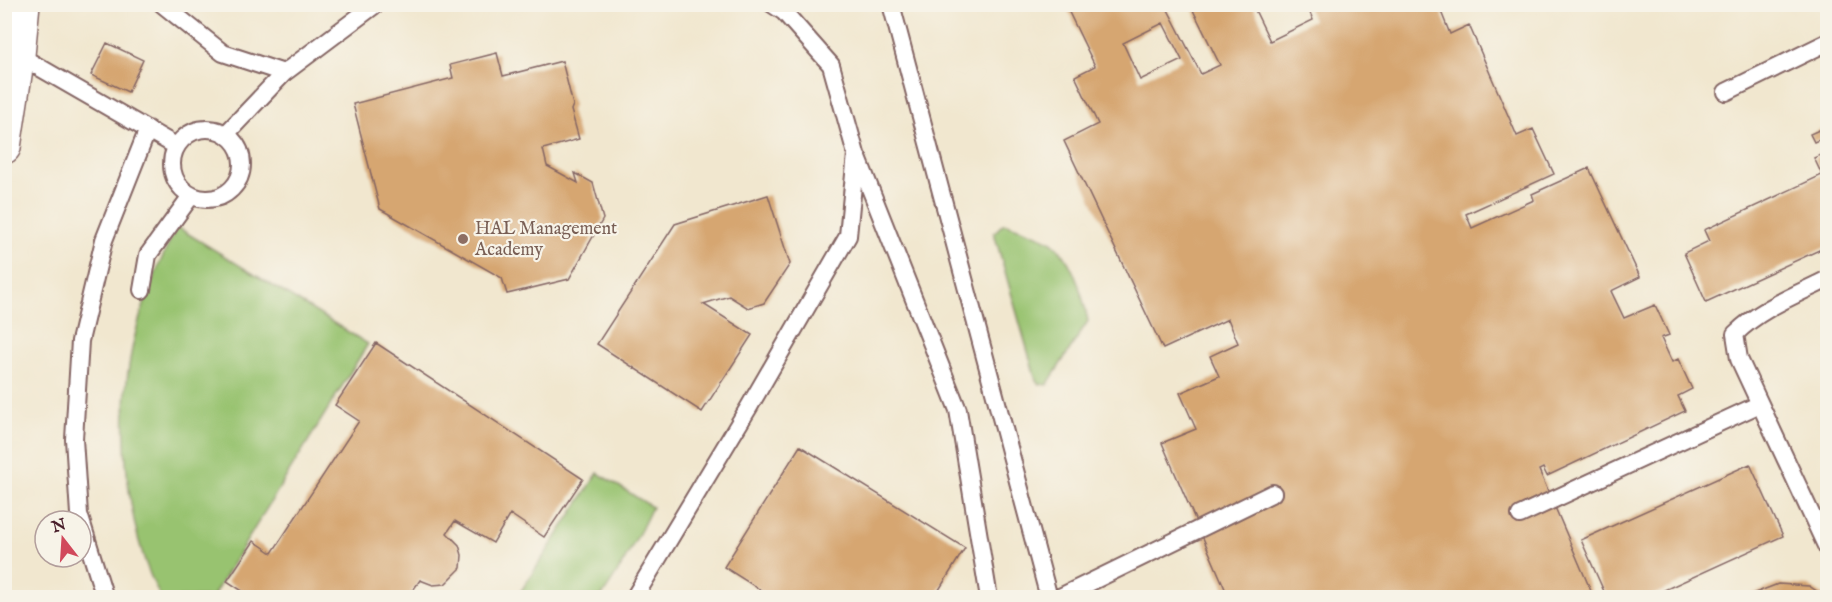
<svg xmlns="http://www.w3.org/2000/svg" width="1832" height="602" viewBox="0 0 1832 602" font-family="'IM FELL English',serif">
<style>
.green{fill:#98c370;stroke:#71714e;stroke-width:1.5}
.building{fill:#d6a671;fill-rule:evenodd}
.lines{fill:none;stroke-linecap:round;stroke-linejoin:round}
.service-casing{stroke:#846564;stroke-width:20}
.tertiary-casing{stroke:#846564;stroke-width:36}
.service{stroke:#fff;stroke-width:16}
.tertiary{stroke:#fff;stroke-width:33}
.education-dot{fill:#8d6e63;stroke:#f7f3e8;stroke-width:2}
.labels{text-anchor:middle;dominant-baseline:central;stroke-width:4.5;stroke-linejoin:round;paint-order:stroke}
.education-label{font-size:18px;fill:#785e54;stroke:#f7f3e8;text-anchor:start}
</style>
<rect width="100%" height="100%" fill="#f7f3e8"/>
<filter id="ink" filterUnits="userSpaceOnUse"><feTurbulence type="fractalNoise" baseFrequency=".0167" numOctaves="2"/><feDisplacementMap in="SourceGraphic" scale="12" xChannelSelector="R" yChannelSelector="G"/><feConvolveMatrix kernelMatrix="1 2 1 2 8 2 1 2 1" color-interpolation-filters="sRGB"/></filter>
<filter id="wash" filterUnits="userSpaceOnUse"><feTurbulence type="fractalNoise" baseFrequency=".008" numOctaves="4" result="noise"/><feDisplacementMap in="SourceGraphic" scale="24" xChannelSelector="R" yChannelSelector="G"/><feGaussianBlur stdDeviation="1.35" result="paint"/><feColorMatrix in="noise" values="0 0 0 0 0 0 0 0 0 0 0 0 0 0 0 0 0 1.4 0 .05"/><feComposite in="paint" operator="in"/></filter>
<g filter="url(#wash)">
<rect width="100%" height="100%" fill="#f1e7cf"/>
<path class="green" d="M 1003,224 L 1007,224 C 1017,228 1047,237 1054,244 C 1074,261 1083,296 1088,321 L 1047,385 L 1039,384 L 1036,380 L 994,233 Z
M 177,227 L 368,344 L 214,594 L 219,597 L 161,598 C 144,566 135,532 130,497 C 115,395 130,318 177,227 Z
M 598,473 L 652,507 C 637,539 621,569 601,597 L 517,597 Z"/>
<g id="blocks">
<path class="building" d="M 197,4 L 213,4 L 213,5 L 198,9 Z
M 1065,4 L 1165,4 L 1201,74 L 1220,65 L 1190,4 L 1252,4 L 1270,41 L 1313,20 L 1308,8 L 1316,4 L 1438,4 L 1450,34 L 1469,25 L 1517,136 L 1533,129 L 1554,174 L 1466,214 L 1472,228 L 1534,200 L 1532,194 L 1589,168 L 1640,277 L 1611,291 L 1624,318 L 1655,305 L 1669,335 L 1661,338 L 1672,362 L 1678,359 L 1692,389 L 1678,396 L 1685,411 L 1547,476 L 1543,468 L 1539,470 L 1594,598 L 1229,598 L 1162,443 L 1196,429 L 1180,393 L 1219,376 L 1210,356 L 1238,343 L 1228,319 L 1163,349 L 1064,141 L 1098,124 L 1075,76 L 1095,66 ZM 1163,23 L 1182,60 L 1140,80 L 1123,43 Z
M 107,43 L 143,60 L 128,92 L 91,75 Z
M 497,53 L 503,76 L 562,61 L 573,105 L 571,110 L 579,139 L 543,149 L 547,166 L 578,183 L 575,173 L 593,183 L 603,219 L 569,279 L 507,294 L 502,278 L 380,209 L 353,104 L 453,78 L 450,65 Z
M 1828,126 L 1828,136 L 1814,142 L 1810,134 Z
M 1828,152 L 1828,246 L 1706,302 L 1684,253 L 1709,241 L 1704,230 L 1822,175 L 1814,158 Z
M 768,195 L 790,264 L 764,303 L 748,308 L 729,296 L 703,304 L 752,335 L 702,412 L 597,344 L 675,224 Z
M 376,343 L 583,479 L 544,537 L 510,514 L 493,543 L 455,521 L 447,533 L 459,545 L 462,555 L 461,568 L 445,584 L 433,585 L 420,580 L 411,593 L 418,598 L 253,598 L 227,581 L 254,541 L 272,553 L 359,421 L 335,405 Z
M 800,446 L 965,548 L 934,598 L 773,598 L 724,567 Z
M 1750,464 L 1783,536 L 1647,598 L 1607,598 L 1581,540 Z
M 1778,584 L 1809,586 L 1827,598 L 1742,598 Z"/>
</g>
</g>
<g filter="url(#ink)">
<use href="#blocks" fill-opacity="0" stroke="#846564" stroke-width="1.5"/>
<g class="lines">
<g class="service-casing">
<path id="service" d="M 162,4 L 223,53 L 284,73
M 891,4 L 1049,598
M 18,55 L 176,146
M 1726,92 L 1828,42
M172 164a35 35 0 1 1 70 0a35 35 0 1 1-70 0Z
M 226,134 L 284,73 L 376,4
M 858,158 L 958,410 L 989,598
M 1828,279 C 1796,295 1761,308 1735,334 L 1739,359 L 1828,550
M 142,290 L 148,255 L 191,196
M 1520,515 L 1760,404
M 105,598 L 79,514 L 74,439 L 80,341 L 104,240 L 148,129
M 634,598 L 749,407 L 848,236 L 856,154 L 831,65 L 784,12 L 772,4
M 1058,598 L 1273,493"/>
</g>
<g class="tertiary-casing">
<path id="tertiary" d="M 4,147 L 18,55 L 23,4"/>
</g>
<use href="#service" class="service"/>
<use href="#tertiary" class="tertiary"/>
</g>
</g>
<circle class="education-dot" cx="463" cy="239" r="6"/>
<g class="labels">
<g class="education-label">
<text x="475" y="229">HAL Management<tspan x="475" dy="21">Academy</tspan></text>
</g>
</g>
<rect width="1832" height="602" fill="none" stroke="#f7f3e8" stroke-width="24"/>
<g transform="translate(63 539) rotate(343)"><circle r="28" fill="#f7f3e8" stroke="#b29e9c" stroke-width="1.5"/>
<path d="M0-4.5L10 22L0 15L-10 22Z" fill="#d1495b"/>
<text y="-9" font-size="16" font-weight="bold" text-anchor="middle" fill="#4a1f2b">N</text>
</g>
</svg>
